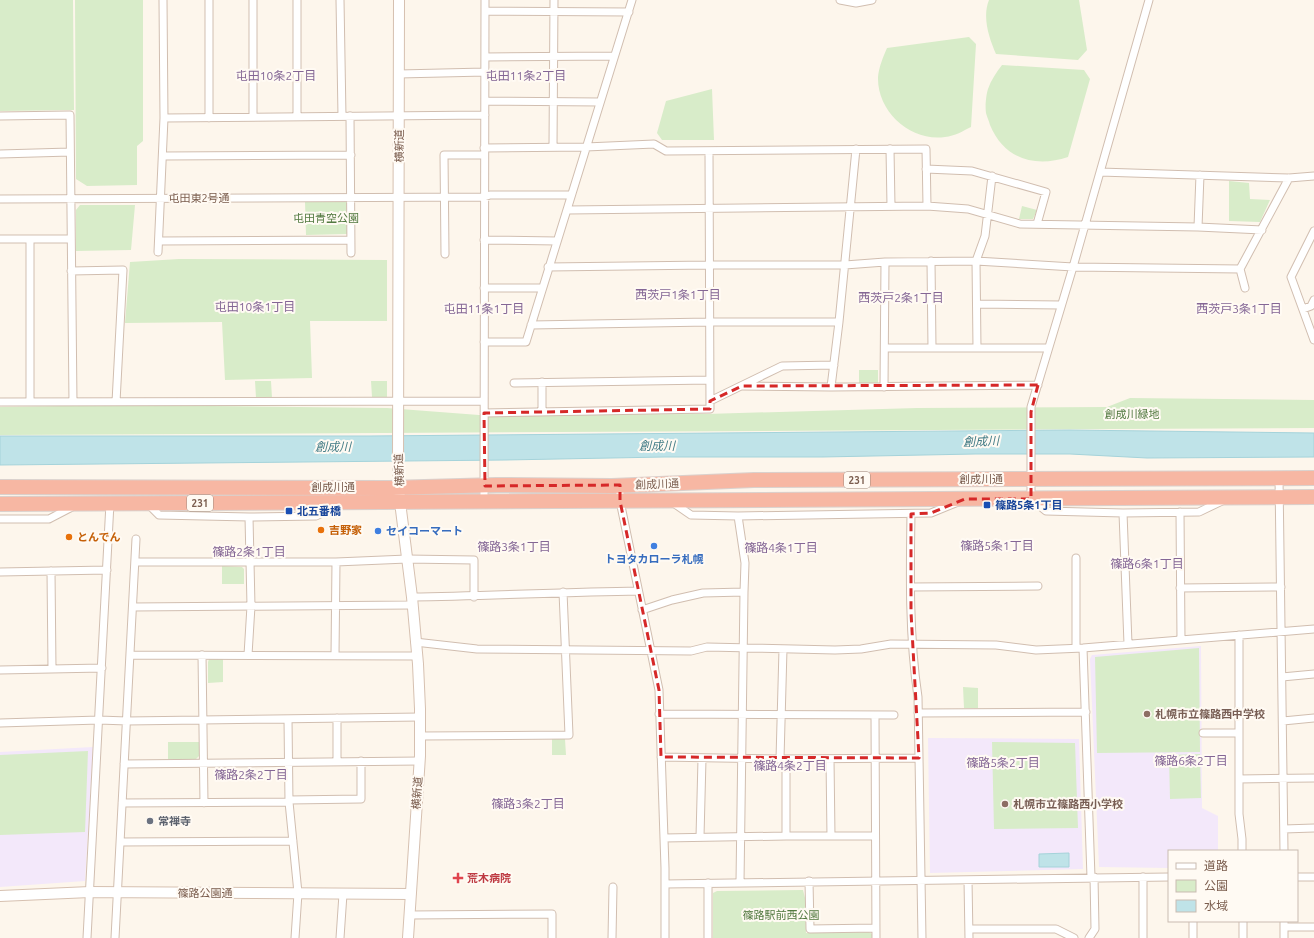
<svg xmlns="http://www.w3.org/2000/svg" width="1314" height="938" viewBox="0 0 1314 938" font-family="Ubuntu,'Noto Sans JP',sans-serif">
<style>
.education{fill:#f3e8fa}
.green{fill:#d8ecc9}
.water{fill:#bfe3e8;stroke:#a5d3da}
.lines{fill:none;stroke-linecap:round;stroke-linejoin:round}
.street-casing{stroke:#d1beb0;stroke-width:9}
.secondary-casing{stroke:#d6c0b0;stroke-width:12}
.highway-casing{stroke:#dad1cd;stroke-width:16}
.street{stroke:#fff;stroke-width:7}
.secondary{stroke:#fff;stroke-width:10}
.highway{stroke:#f7b7a3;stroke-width:14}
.marked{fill:none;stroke:#d62828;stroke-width:3;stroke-dasharray:8 5;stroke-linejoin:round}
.transit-dot{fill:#1a4fb4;stroke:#fffaf3;stroke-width:1.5}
.food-dot{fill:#e8710a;stroke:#fffaf3;stroke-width:1.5}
.shop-dot{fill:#3f7fe0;stroke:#fffaf3;stroke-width:1.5}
.education-dot{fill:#8d6e63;stroke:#fffaf3;stroke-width:1.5}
.worship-dot{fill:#6b7280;stroke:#fffaf3;stroke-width:1.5}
.health-dot{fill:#e0444e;stroke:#fffaf3;stroke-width:1.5}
.labels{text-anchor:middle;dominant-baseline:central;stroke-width:4;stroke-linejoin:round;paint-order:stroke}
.shield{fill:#fffaf3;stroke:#a28b7f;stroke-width:1}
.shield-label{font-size:10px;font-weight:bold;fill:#7a5c4d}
.street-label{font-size:11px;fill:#7a5c4d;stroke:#fffaf3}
.park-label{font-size:11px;fill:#537a41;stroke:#fffaf3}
.transit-label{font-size:11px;font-weight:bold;fill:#164399;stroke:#fffaf3;text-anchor:start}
.food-label{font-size:11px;font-weight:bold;fill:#c56008;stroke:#fffaf3;text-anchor:start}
.shop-label{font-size:11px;font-weight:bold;fill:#366cbe;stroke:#fffaf3;text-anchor:start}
.education-label{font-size:11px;font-weight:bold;fill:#785e54;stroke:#fffaf3;text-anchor:start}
.worship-label{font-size:11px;font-weight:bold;fill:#5b616d;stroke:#fffaf3;text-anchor:start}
.health-label{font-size:11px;font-weight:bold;fill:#be3a42;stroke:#fffaf3;text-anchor:start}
.neighbourhood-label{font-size:12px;fill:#846695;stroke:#fffaf3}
.water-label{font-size:12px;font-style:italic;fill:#437c86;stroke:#fffaf3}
</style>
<rect width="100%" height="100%" fill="#fdf6ec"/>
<path class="education" d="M 1201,646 L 1202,808 L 1218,816 L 1218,851 L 1169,851 L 1169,868 L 1099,867 L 1090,659 L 1092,655 Z
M 928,738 L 1079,739 L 1083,869 L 930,873 Z
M 93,747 L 85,881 L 0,887 L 0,752 Z"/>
<path class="green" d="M 0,0 L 73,0 L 74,110 L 0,111 Z
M 75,0 L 143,0 L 143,141 L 137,146 L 137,185 L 87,186 L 76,179 Z
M 989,0 L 1079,0 L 1087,50 L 1078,60 L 996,54 C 989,38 982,17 989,0 Z
M 969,37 L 976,44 L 971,127 C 963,131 955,136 945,137 C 911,142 877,112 878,77 C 879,67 883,57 887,48 Z
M 1002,65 L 1084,70 L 1090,79 L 1068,157 C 1035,168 1004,159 990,125 C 989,121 987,117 986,113 C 985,107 986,95 988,89 C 991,80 996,73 1002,65 Z
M 712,89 L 714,140 L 662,140 L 657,133 L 666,101 Z
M 1229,181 L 1249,183 L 1250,199 L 1270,200 L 1260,222 L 1229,221 Z
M 305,202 L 347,202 L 347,234 L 306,235 Z
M 80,205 L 135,205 L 131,250 L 76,251 L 76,210 Z
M 1022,206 L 1037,210 L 1033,219 L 1019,219 Z
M 179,259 L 387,260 L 387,321 L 310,321 L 312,378 L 225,380 L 222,322 L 125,323 L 130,262 Z
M 859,370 L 878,370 L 878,384 L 859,384 Z
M 255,381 L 271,381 L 272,398 L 256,398 Z
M 371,381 L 387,381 L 387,397 L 372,397 Z
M 1130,398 L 1314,400 L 1314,428 L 0,435 L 0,407 L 125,405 L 387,408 L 479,415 L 706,414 L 917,408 L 1107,407 Z
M 222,566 L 242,567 L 244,569 L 244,584 L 222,584 Z
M 1199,648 L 1200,752 L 1097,753 L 1095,657 Z
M 209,659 L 223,659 L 223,682 L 208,683 L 208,662 Z
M 963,687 L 978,688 L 978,708 L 964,708 Z
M 552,739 L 565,739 L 566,755 L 552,755 Z
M 168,742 L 199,742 L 199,756 L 196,759 L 168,759 Z
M 992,742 L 1075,743 L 1078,828 L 994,829 Z
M 88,751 L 85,832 L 0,835 L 0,755 Z
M 1200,754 L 1201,798 L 1170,799 L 1169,755 Z
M 803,890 L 805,898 L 806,933 L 869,932 L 872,934 L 872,938 L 713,938 L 713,893 L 717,891 Z"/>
<path class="water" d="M 1069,430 L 1314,433 L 1314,457 L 1147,458 L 1070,454 L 975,454 L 822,457 L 664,457 L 506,460 L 0,465 L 0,436 L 369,436 Z
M 1069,853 L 1069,867 L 1039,867 L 1039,854 Z"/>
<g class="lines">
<g class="street-casing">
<path id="street" d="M 209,0 L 209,118
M 253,0 L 253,117
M 297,0 L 297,117
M 340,0 L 342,116
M 840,0 L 856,3 L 872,0
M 1149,0 L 1073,267 L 1031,407 L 1031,499 L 1046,511 L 1123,513 L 1199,512 L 1222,501
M 485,11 L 629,12
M 485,57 L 614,56
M 399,74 L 485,72
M 485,101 L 600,102
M 0,116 L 70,115 L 73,402
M 350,116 L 351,253
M 164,118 L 485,115
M 553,147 L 554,0
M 484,148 L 586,147 L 654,144 L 666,151 L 926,149 L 927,206 L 568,210
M 890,149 L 891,206
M 0,154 L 70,152
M 163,156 L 351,155
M 926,169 L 972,171 L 1046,192 L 1037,224
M 1100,172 L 1289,178 L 1314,176
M 0,199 L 484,197 L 490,195 L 571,195
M 927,206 L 968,209 L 1020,224 L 1198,227 L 1262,230
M 1198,227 L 1200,175
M 1314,231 L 1291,277 L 1314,340
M 0,239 L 71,239
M 30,239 L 30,402
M 484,240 L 557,241
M 159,241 L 351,240
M 158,252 L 164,118 L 163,0
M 445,254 L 444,155 L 484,155
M 931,261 L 932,348
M 548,267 L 709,265 L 845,265 L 885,262 L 976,261 L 1073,267 L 1240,269 L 1289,178
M 1240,269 L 1245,288
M 71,271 L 123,270 L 116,402
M 484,288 L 542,288
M 977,304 L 1061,305
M 1303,309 L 1311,306 L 1314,300
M 531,325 L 709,322 L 839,322
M 484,342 L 526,342 L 632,0
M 885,348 L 1048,348
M 977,348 L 976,261 L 985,236 L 992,176
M 542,382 L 542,412
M 514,383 L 710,380
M 742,386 L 831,387 L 1038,385
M 831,387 L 839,322 L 856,149
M 884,387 L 885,262
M 710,401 L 782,366 L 834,365
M 0,402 L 484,401
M 484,413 L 710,409 L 709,151
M 1279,478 L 1284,851
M 620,485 L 620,501 L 659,690 L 665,868 L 665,938
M 484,502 L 485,0
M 672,502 L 691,515 L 738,516 L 931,513 L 958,502
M 147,503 L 159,515 L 249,517 L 316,516 L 339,505
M 1180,512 L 1181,640
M 1123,513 L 1128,644
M 911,514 C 910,574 909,637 918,697 L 922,938
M 738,516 L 745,563 L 744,592
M 0,519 L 49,519 L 74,506
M 1076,558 L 1076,648
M 135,562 L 336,562 L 407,559 L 474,560 L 474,597
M 51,571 L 52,669
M 0,572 L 107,570
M 911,587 L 1038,586
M 1180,588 L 1281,587
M 412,597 C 487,596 563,592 638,591
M 133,607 L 412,605
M 642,610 L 672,600 L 703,593 L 744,592 L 740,882
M 1239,635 L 1239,814 L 1242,839 L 1242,851
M 415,642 L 477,649 L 691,651 L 707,647 L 835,650 L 861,649 L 891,644 L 996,645 L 1036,650 L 1083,648 L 1314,629
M 1083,648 L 1091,877
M 130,655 L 417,656
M 202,655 L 204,803
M 248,655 L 251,606 L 249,517
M 335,655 L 336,562
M 0,670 L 102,668
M 1282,677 L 1314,674
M 918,713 L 1086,712
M 659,714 L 894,715
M 875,715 L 876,938
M 288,719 L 289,802 L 298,893 L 295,938
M 1283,721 L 1314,718
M 0,723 L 99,720 L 127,721 L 420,717
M 1203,733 L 1239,733
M 420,736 L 569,735 L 563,592
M 661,757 L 780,759 L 919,758
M 780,759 L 783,649
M 786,759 L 786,836
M 830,759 L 831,836
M 337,761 L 337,718
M 124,764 L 420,761
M 1239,779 L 1314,778
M 289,800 L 361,799 L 361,761
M 122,803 L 289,802
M 1284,829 L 1314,828
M 700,837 L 702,759
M 664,838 L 786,836 L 875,836
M 120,842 L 293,841
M 1143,877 L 1143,938
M 1297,877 L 1314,877
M 968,880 L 969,938
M 809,881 L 810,929 L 876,928
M 708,883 L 708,938
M 665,884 L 1169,877
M 410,915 L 552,914 L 552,938
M 1193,921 L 1193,938
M 1243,921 L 1243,938
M 1284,921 L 1284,938
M 1284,927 L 1314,927
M 969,929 L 1056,929 L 1074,938
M 87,938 L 110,503
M 115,938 L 136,539
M 340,938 L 343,894
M 612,938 L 613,887
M 1089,938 L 1095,929 L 1094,877"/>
</g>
<g class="secondary-casing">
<path id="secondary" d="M 399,0 L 398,464 L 400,502 L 412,597 L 418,664 L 420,709 L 420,756 L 408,938
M 0,896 L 90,892 L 411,894"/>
</g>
<g class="highway-casing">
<path id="highway" d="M 0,487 L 389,488 L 496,485 L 612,486 L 754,480 L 1314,478
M 0,504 L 1314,497"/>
</g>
<use href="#street" class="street"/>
<use href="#secondary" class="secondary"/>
<use href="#highway" class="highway"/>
</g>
<path class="marked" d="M 1038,385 L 1031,412 L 1031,499 L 965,499 L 931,513 L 911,514 L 911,612 L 919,758 L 661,757 L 659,690 L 620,501 L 620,485 L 485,486 L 484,413 L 710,409 L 710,401 L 742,386 Z"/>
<g class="transit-dot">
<rect x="983" y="501" width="8" height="8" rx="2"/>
<rect x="285" y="507" width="8" height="8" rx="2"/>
</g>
<g class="food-dot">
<circle cx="321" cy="530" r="4"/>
<circle cx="69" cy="537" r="4"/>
</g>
<g class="shop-dot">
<circle cx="378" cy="531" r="4"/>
<circle cx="654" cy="546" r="4"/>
</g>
<g class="education-dot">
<circle cx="1147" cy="714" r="4"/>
<circle cx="1005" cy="804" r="4"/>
</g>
<circle class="worship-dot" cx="150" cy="821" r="4"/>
<path class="health-dot" d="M456 872h4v4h4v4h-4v4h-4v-4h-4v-4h4z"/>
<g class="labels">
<g class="shield">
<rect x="844" y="472" width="26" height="16" rx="3"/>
<rect x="187" y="495" width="26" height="16" rx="3"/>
</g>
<g class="shield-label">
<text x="857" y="480">231</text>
<text x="200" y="503">231</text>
</g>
<g class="street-label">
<text transform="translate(399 146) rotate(-90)">横新道</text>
<text x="199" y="198">屯田東2号通</text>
<text transform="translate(399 470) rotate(-93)">横新道</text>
<text x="981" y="479">創成川通</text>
<text transform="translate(657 484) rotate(-2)">創成川通</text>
<text x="333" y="487">創成川通</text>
<text transform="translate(417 793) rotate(-86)">横新道</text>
<text x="205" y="893">篠路公園通</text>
</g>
<g class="park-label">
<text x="326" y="218">屯田青空公園</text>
<text x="1132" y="414">創成川緑地</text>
<text x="781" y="915">篠路駅前西公園</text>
</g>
<g class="transit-label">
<text x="995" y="505">篠路5条1丁目</text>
<text x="297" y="511">北五番橋</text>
</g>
<g class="food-label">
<text x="329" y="530">吉野家</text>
<text x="77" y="537">とんでん</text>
</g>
<g class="shop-label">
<text x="386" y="531">セイコーマート</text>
<text x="654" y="559" text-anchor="middle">トヨタカローラ札幌</text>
</g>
<g class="education-label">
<text x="1155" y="714">札幌市立篠路西中学校</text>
<text x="1013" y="804">札幌市立篠路西小学校</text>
</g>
<g class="worship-label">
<text x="158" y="821">常禅寺</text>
</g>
<g class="health-label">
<text x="467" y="878">荒木病院</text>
</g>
<g class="neighbourhood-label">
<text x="276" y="75">屯田10条2丁目</text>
<text x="526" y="75">屯田11条2丁目</text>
<text x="678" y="294">西茨戸1条1丁目</text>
<text x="901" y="297">西茨戸2条1丁目</text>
<text x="255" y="306">屯田10条1丁目</text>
<text x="484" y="308">屯田11条1丁目</text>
<text x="1239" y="308">西茨戸3条1丁目</text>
<text x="997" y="545">篠路5条1丁目</text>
<text x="514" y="546">篠路3条1丁目</text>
<text x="781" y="547">篠路4条1丁目</text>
<text x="249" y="551">篠路2条1丁目</text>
<text x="1147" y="563">篠路6条1丁目</text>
<text x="1191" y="760">篠路6条2丁目</text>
<text x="1003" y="762">篠路5条2丁目</text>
<text x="790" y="765">篠路4条2丁目</text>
<text x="251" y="774">篠路2条2丁目</text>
<text x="528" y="803">篠路3条2丁目</text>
</g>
<g class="water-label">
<text transform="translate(981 441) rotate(-2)">創成川</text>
<text x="657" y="445">創成川</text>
<text x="333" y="446">創成川</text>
</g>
</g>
<rect x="1168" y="850" width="130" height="72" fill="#fffaf3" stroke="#cabbb1"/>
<rect x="1176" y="863" width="20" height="6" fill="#ffffff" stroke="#cabbb1"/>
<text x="1204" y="870" font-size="12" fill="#7a5c4d">道路</text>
<rect x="1176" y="880" width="20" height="12" fill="#d8ecc9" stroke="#cabbb1"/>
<text x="1204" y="890" font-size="12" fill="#7a5c4d">公園</text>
<rect x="1176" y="900" width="20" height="12" fill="#bfe3e8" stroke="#cabbb1"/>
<text x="1204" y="910" font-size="12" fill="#7a5c4d">水域</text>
</svg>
